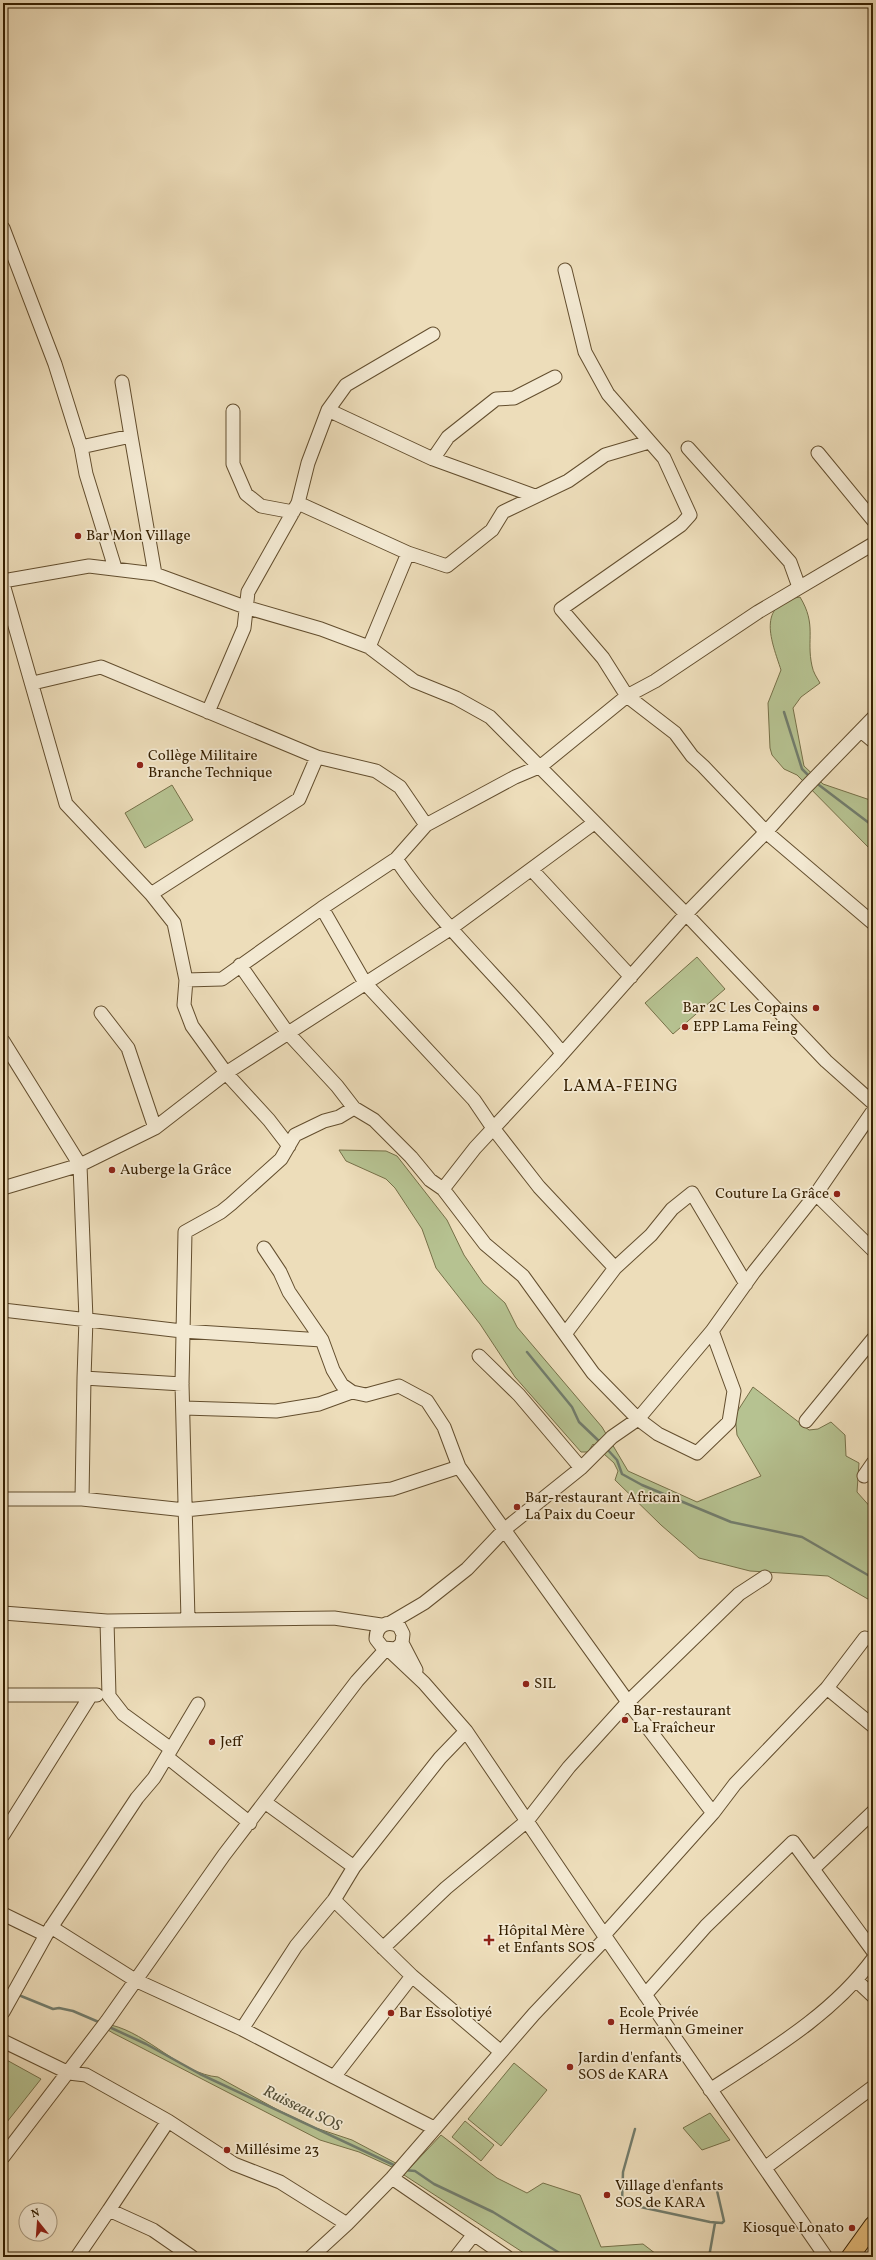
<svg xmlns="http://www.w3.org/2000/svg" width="876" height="2260" viewBox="0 0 876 2260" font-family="Vollkorn,serif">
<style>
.green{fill:#b6c291;stroke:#767048}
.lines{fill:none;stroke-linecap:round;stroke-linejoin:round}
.stream{stroke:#727d6d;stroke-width:2.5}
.minor-casing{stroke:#634e2e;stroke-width:15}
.major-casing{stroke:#351f00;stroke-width:19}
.minor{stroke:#f3e9d2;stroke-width:13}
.major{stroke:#e6be7d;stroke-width:17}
.poi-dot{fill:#8f2418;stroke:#f3e9d2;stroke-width:1.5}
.labels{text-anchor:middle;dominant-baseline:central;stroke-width:3.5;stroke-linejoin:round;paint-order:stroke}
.poi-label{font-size:15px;fill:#351f00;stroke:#f3e9d2;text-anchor:start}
.water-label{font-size:16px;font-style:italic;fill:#534e36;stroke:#f3e9d2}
.quarter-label{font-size:17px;letter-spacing:1px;fill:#351f00;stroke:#f3e9d2}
</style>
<rect width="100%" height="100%" fill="#edddba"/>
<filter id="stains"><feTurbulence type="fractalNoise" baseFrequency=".005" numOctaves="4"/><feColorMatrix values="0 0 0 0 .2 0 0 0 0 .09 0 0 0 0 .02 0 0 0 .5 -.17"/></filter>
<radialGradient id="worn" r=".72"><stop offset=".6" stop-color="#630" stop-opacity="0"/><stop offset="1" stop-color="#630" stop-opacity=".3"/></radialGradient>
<path class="green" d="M 800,597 C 817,625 806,639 812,666 C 813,672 817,678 820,683 L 801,697 L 793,708 L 804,766 L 823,784 L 873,801 L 873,849 L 869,848 L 797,775 L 784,769 L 772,755 L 770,748 L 768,703 L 781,670 C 772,642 755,604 800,597 Z
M 172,785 L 193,820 L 145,848 L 125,813 Z
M 697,957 L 725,989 L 673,1034 L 645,1003 Z
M 339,1150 L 386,1151 L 397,1156 L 447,1220 L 464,1255 L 483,1283 L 505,1303 L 517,1327 L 602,1427 L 628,1471 L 697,1502 L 761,1476 L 737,1435 L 735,1415 L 753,1387 L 809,1430 L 818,1429 L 831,1422 L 845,1435 L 846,1456 L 859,1463 L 857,1492 L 873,1510 L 871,1529 L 873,1537 L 873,1602 L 828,1576 L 750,1571 L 699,1558 L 661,1525 L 615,1480 L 618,1471 L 614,1463 L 593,1444 L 588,1452 L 581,1452 L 515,1377 L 480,1324 L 436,1268 L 422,1229 L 395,1188 L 386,1179 L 346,1161 Z
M 111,2025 C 149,2034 181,2074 218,2077 L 278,2110 L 316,2128 L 352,2140 L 407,2169 L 409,2169 L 441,2135 L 497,2178 L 527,2193 L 543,2183 L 580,2195 L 601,2247 L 643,2244 L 660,2257 L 530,2257 L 404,2175 L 405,2173 L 359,2152 L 320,2140 L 113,2033 L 108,2030 Z
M 3,2058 L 41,2079 L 3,2127 Z
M 514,2063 L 547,2090 L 501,2146 L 468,2119 Z
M 710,2113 L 730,2140 L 702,2150 L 683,2128 Z
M 465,2121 L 494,2145 L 481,2161 L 452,2137 Z"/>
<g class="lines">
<path class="stream" d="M 784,712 L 802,769 L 810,777
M 815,782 L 873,826
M 527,1352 L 572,1407 L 579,1422 L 601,1443
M 607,1449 L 617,1460 L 622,1474 L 642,1485 L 731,1522 L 802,1537 L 873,1578
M 21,1996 L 53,2009 L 59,2008 L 73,2011 L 101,2023
M 107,2026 L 146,2044 L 200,2074 L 396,2166
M 635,2129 L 623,2172 L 622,2203 L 710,2222 L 722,2223 L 724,2221 L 715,2182
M 404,2170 L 415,2171 L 434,2184 L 493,2212 L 566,2257
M 709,2257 L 715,2223"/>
<g class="minor-casing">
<path id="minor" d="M 3,228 L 55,364 L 81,447 L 86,474 L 115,568
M 565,270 L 585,352 L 608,394 L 664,458 L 690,515 L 681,525 L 561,609 L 603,658 L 627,696 L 675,733 L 692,756 L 703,766 L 766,832 L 873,923
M 328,410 L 433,459 L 535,496
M 233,411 L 233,464 L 246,494 L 261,506 L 293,512
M 131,436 L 155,574
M 81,447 L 131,436 L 122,382
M 688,448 L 790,562 L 799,587
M 818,453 L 873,520
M 433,459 L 448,437 L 496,399 L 514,398 L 555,377
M 298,503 L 408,553 L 447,566 L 492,530 L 503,512 L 568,481 L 605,455 L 649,442
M 3,581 L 89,566 L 155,574 L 245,607 L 321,629 L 369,647 L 414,681 L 456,698 L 490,717 L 686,914 L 826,1061 L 873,1103
M 3,584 L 66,804 L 151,894 L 174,923 L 186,980 L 184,1005 L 192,1026 L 226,1073 L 269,1120 L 289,1146
M 369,647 L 408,553
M 33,683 L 101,667 L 317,757 L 376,771 L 400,787 L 426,825
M 208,712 L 244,628 L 248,592 L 298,503 L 308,463 L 328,410 L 346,385 L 433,334
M 861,731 L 873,741
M 396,859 C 444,930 509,986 562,1053
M 532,870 L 631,977
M 151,894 L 299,799 L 317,757
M 322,908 L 365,983 L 474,1100 L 493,1128 L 539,1187 L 615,1268
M 240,965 L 287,1032 L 337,1086 L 354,1108
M 186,980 L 222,979 L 322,908 L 396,859 L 426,825 L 515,777 L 541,766 L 627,696 L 655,681 L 758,612 L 873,544
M 101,1013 L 128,1048 L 155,1128
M 3,1041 L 80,1165 L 86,1319 L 84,1378 L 182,1384
M 3,1188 L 80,1165 L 155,1128 L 226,1073 L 450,929 L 594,823
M 443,1189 L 475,1148 L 555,1062 L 686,914 L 766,832 L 806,787 L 873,718
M 816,1194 L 873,1250
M 264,1248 L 280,1272 L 289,1292 L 322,1340 L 333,1370 L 342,1385 L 352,1392
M 3,1310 L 182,1331 L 322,1340
M 565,1334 L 615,1268 L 651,1235 L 672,1209 L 692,1193 L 746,1284
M 479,1356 L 519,1395 L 581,1468
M 184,1408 L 276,1411 L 319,1404 L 352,1392 L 366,1395 L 399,1386 L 427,1401 L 444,1427 L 459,1467 L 628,1702 L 569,1767 L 527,1821 L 446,1888 L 383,1948
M 806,1421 L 873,1339
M 864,1476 L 873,1463
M 3,1499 L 82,1499 L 185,1510 L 392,1489 L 459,1467
M 82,1499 L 84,1378
M 3,1613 L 107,1621 L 334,1618 L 381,1625
M 188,1620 L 182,1384 L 185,1232 L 221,1212 L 231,1204 L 281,1159 L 295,1135 L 324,1121 L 339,1117 L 354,1108 L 374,1120 L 411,1157 L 430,1180 L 443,1189 L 485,1244 L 523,1276 L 593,1373 L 638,1419 L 658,1434 L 697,1453 L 729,1422 L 734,1391 L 712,1331
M 107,1621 L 109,1696 L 123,1714 L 171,1749
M 390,1623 L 424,1603 L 467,1569 L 505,1529 L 581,1468 L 612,1437 L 638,1419 L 712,1331 L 754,1272 L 816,1194 L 873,1111
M 402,1643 L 396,1649 L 383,1648 L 376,1639 C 376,1625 388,1620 399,1626 L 403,1634 L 402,1643 L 416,1670
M 389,1650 L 424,1683 L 466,1731 L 604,1935 L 826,2257
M 827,1688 L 873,1726
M 3,1695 L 97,1695
M 167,1757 L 250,1823
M 266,1803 L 354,1867
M 713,1813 L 628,1702 L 739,1594 L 765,1577
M 3,1835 L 91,1695
M 814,1868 L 873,1812
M 3,1914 L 46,1935
M 51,1927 L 135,1980 L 242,2029 L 334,2077 L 412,1976 L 334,1900
M 604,1935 L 713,1813 L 735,1784 L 827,1688 L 865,1638
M 412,1976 L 501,2052
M 857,1981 L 873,1996
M 645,1995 L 706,1926 L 793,1842 L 873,1951
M 3,2012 L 46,1935 L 137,1798 L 154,1778 L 198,1704
M 242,2029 L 296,1946 L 334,1900 L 354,1867 L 440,1758 L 466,1731
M 3,2041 L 69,2073 L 86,2075 L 168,2121 L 234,2164 L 280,2182 L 347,2224
M 334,2077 L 434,2128
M 710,2090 C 768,2052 832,2015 873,1959
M 3,2157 L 107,2021 L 224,1855 L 357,1681 L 386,1649
M 766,2167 L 873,2087
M 392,2178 L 507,2257
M 109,2210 L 168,2121
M 77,2257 L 109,2210 L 153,2230 L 192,2257
M 311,2257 L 347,2224 L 392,2178 L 534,2014 L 606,1938
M 456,2257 L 474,2234"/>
</g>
<g class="major-casing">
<path id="major" d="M 850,2257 L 873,2225"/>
</g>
<use href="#minor" class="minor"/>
<use href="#major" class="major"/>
</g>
<g class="poi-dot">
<circle cx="78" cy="536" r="4"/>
<circle cx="140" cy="765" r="4"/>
<circle cx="816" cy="1008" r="4"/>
<circle cx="685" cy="1027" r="4"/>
<circle cx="112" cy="1170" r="4"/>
<circle cx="837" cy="1194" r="4"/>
<circle cx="517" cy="1507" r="4"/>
<circle cx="526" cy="1684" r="4"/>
<circle cx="625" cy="1720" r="4"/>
<circle cx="212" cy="1742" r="4"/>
<path d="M487 1934h4v4h4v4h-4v4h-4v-4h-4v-4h4z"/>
<circle cx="391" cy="2013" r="4"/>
<circle cx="611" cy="2022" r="4"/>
<circle cx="570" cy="2067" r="4"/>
<circle cx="227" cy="2150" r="4"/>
<circle cx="607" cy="2195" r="4"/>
<circle cx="852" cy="2228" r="4"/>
</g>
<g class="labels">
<g class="poi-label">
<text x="86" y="536">Bar Mon Village</text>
<text x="148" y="756">Collège Militaire<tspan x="148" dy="17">Branche Technique</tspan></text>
<text x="808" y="1008" text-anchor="end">Bar 2C Les Copains</text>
<text x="693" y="1027">EPP Lama Feing</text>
<text x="120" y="1170">Auberge la Grâce</text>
<text x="829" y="1194" text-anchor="end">Couture La Grâce</text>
<text x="525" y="1498">Bar-restaurant Africain<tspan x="525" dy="17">La Paix du Coeur</tspan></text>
<text x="534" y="1684">SIL</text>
<text x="633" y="1711">Bar-restaurant<tspan x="633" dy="17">La Fraîcheur</tspan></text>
<text x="220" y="1742">Jeff</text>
<text x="498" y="1931">Hôpital Mère<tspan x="498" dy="17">et Enfants SOS</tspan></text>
<text x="399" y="2013">Bar Essolotiyé</text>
<text x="619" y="2013">Ecole Privée<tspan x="619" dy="17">Hermann Gmeiner</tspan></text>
<text x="578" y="2058">Jardin d'enfants<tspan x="578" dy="17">SOS de KARA</tspan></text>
<text x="235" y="2150">Millésime 23</text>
<text x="615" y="2186">Village d'enfants<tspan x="615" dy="17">SOS de KARA</tspan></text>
<text x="844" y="2228" text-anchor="end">Kiosque Lonato</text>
</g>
<g class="water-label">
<text transform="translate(302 2109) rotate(26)">Ruisseau SOS</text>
</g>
<g class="quarter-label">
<text x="621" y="1086">LAMA-FEING</text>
</g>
</g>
<rect width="876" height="2260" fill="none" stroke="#edddba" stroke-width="16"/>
<rect x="4" y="4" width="868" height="2252" fill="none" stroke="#351f00" stroke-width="2"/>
<rect x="8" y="8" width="860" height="2244" fill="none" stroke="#351f00"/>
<g transform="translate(38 2222) rotate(343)"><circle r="19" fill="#f3e9d2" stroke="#a7987e"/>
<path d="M0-3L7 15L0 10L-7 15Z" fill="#8f2418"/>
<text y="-6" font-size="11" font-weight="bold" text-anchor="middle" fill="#351f00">N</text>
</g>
<rect width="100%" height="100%" filter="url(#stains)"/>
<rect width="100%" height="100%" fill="url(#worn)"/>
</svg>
